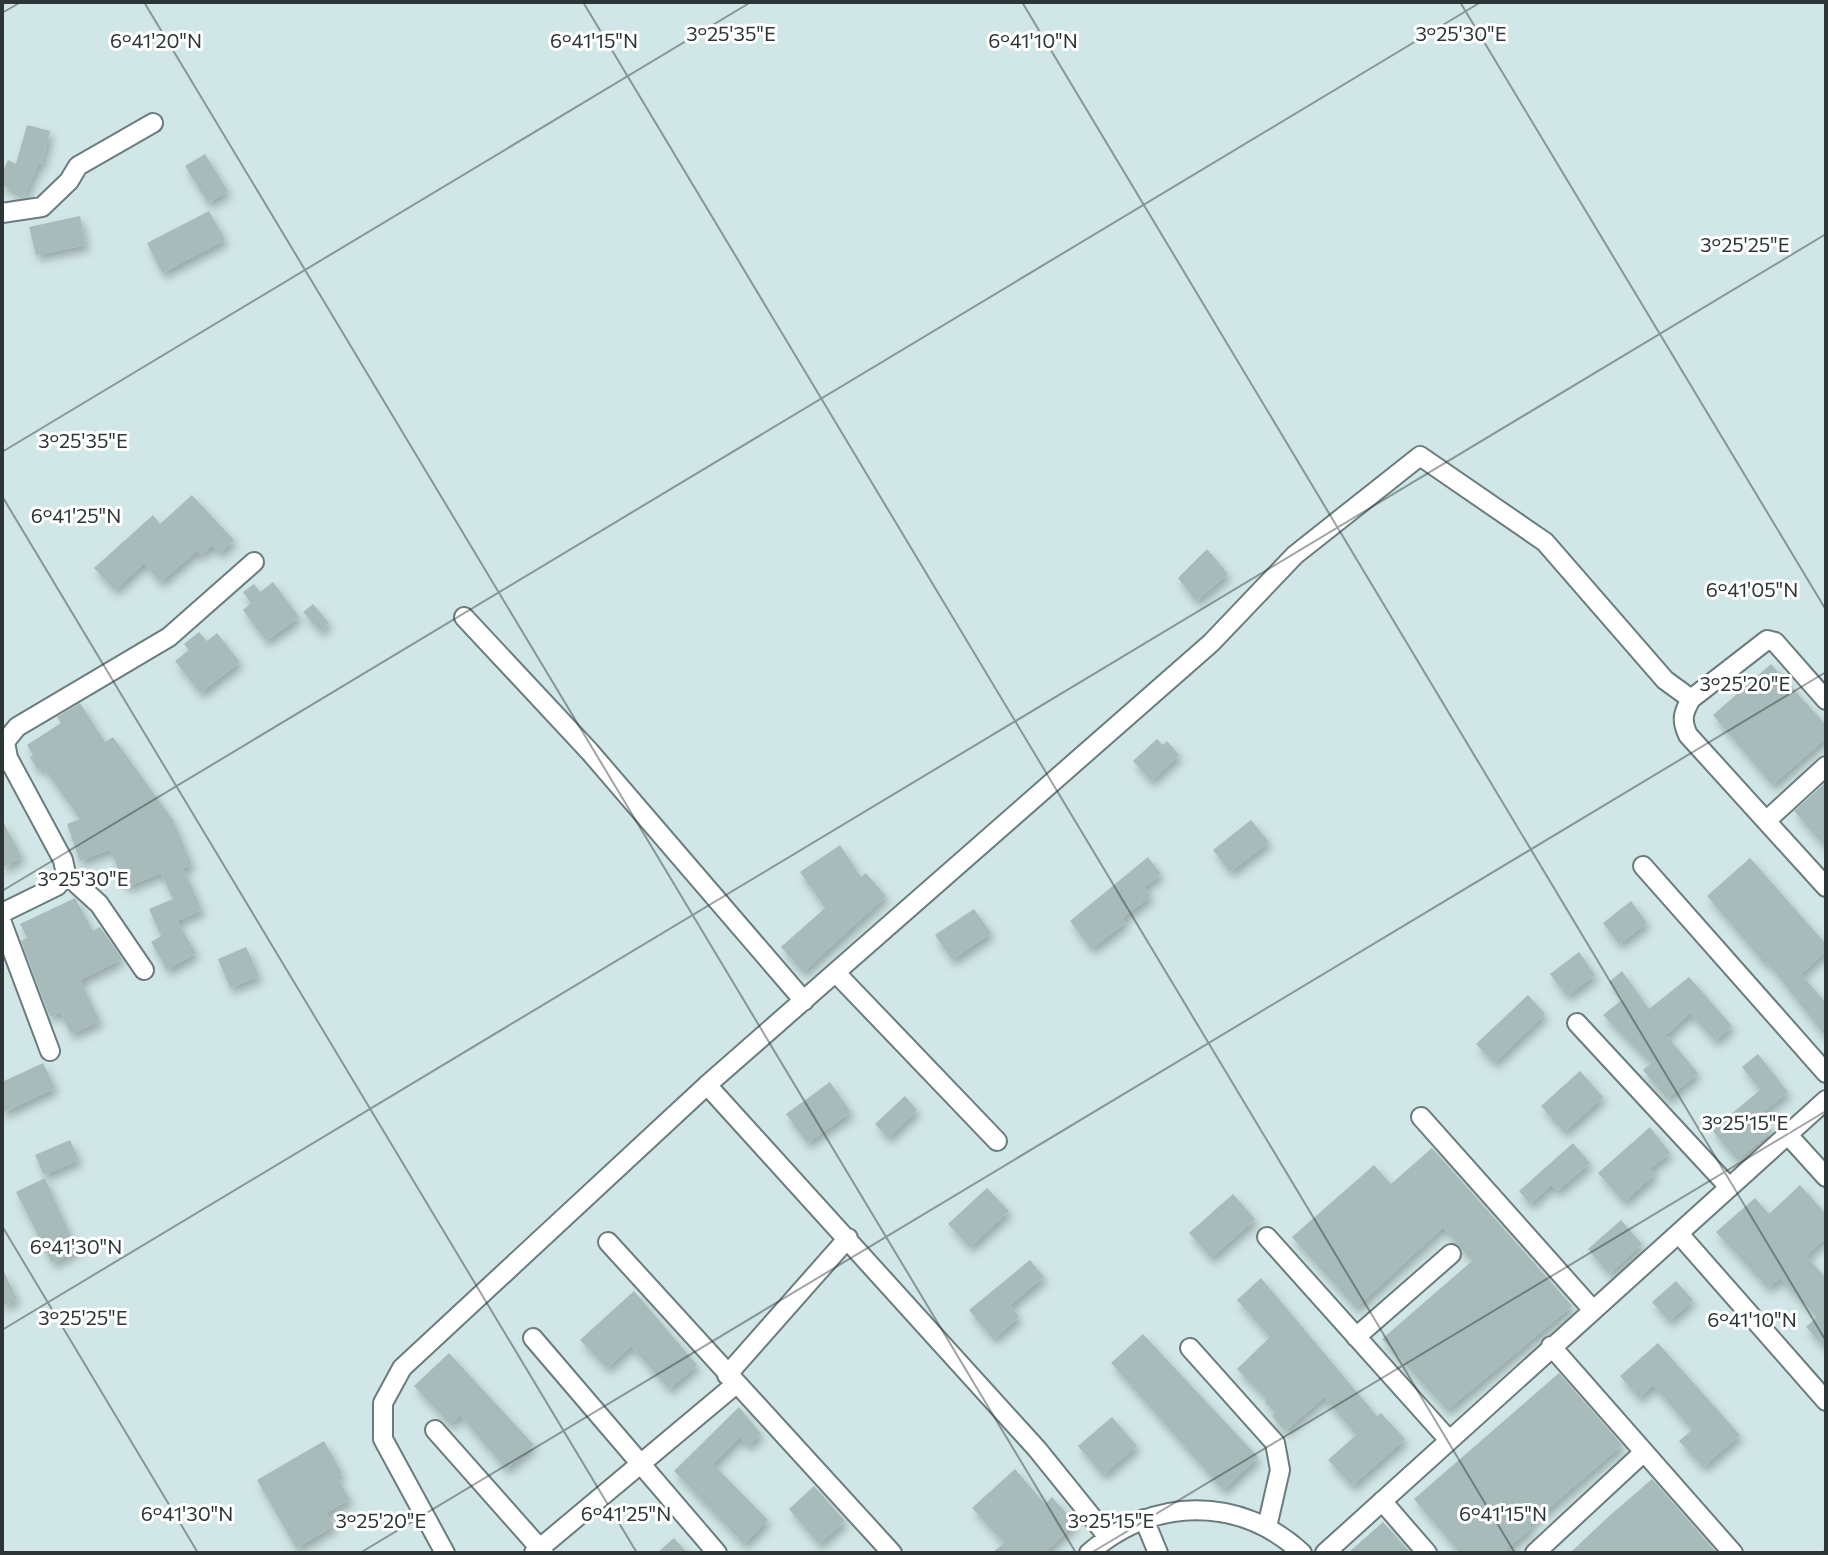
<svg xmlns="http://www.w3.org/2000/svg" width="1828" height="1555" viewBox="0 0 1828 1555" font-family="Commissioner,sans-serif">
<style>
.building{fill:#a7bbbb;filter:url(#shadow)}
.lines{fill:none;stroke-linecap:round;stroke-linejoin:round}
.minor-casing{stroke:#6a7c7d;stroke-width:22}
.minor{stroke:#fff;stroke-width:18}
.ticks{fill:none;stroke:#2d3536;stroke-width:2;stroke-opacity:0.45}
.ticks-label{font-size:20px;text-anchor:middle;fill:#2d3536;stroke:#fff;stroke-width:6;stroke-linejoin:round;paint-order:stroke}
</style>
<defs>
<filter id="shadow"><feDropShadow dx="3.5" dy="6" stdDeviation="4" flood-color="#0004"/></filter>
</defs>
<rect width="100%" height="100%" fill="#d1e6e6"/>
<path class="building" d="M 27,125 L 50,131 L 42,164 L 39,163 L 24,196 L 2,185 L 2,173 L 8,160 L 16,164 Z
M 205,154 L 228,191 L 208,203 L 185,166 Z
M 209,211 L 225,240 L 162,273 L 147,243 Z
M 80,216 L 86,245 L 36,255 L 29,227 Z
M 192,495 L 234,540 L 219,553 L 212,545 L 201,555 L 197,551 L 160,582 L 144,563 L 115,590 L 94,568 L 153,515 L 160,524 Z
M 1207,549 L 1228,574 L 1196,601 L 1178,578 Z
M 273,582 L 299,617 L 266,641 L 243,610 L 251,603 L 243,592 L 254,584 L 260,592 Z
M 313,604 L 329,623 L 320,631 L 303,612 Z
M 199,632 L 207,641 L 217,633 L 240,662 L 200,693 L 175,661 L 189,650 L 184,644 Z
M 1771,664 L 1826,725 L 1826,738 L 1772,785 L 1713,715 Z
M 80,703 L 105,742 L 113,737 L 173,820 L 192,865 L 183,868 L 202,910 L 177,921 L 196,953 L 167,970 L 151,942 L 161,936 L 149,909 L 173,899 L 161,873 L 126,887 L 110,849 L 80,861 L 67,824 L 80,819 L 43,767 L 38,770 L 30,757 L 33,755 L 27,745 L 61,723 L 57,717 Z
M 1157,739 L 1163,745 L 1167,741 L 1179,755 L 1151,781 L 1133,761 Z
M 1826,782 L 1826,848 L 1794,811 Z
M 2,820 L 22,857 L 2,868 Z
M 1251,820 L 1269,842 L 1230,872 L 1213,850 Z
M 840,845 L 861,877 L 866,873 L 886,896 L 803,972 L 781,947 L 825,908 L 800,872 Z
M 1148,857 L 1161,874 L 1144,887 L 1151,896 L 1122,918 L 1125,923 L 1091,949 L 1070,921 Z
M 1750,858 L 1826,944 L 1826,951 L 1801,974 L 1826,1003 L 1826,1037 L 1767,962 L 1765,964 L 1707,896 Z
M 75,898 L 93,931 L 100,927 L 122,959 L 80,980 L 100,1021 L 71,1034 L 60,1012 L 51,1017 L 48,1012 L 21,941 L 27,938 L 20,924 Z
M 1631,901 L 1647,923 L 1619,944 L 1603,923 Z
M 974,909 L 991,933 L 952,960 L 935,935 Z
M 246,947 L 259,976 L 230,988 L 218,959 Z
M 1579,952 L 1595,975 L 1567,996 L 1550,974 Z
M 1622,971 L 1649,1009 L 1689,977 L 1732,1026 L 1715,1041 L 1690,1013 L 1666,1035 L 1698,1073 L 1667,1099 L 1643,1070 L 1651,1063 L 1603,1015 L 1623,999 L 1609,982 Z
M 1528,995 L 1545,1014 L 1494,1063 L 1476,1044 Z
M 1758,1054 L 1788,1092 L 1759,1115 L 1772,1131 L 1737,1160 L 1712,1130 L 1760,1090 L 1742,1067 Z
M 43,1063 L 55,1088 L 2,1113 L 2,1082 Z
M 1580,1071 L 1603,1097 L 1564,1132 L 1541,1106 Z
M 830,1082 L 851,1112 L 807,1143 L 786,1114 Z
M 905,1096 L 917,1110 L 888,1138 L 875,1124 Z
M 1650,1127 L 1670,1153 L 1650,1168 L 1655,1174 L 1624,1202 L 1598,1173 Z
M 70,1140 L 79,1160 L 44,1175 L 35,1155 Z
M 1573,1143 L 1590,1163 L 1557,1191 L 1551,1185 L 1530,1204 L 1519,1191 Z
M 1432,1148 L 1572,1306 L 1447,1410 L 1382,1339 L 1472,1261 L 1459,1246 L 1443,1227 L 1356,1308 L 1292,1237 L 1374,1165 L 1391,1184 Z
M 45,1178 L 77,1250 L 52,1263 L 16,1192 Z
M 1800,1185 L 1826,1214 L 1826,1237 L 1806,1256 L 1826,1278 L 1826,1349 L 1806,1327 L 1817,1317 L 1780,1278 L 1768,1288 L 1716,1232 L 1755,1198 L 1769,1214 Z
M 987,1188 L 1009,1211 L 970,1247 L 948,1224 Z
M 1233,1194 L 1255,1219 L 1211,1258 L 1189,1233 Z
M 1621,1220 L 1642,1244 L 1609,1274 L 1588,1249 Z
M 1030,1260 L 1044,1277 L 1010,1305 L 1019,1317 L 993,1339 L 969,1310 Z
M 2,1268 L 17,1299 L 2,1306 Z
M 1261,1278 L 1377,1416 L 1381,1413 L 1405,1439 L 1352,1486 L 1328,1460 L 1356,1435 L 1324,1397 L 1285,1431 L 1272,1416 L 1275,1413 L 1265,1402 L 1267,1399 L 1237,1369 L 1270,1337 L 1237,1300 Z
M 1676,1281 L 1693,1300 L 1669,1321 L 1652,1302 Z
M 634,1291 L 697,1365 L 669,1389 L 631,1346 L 607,1368 L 580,1340 Z
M 1143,1334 L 1258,1457 L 1223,1490 L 1111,1363 Z
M 1658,1343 L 1740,1435 L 1703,1467 L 1679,1441 L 1692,1430 L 1653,1385 L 1639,1398 L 1620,1376 Z
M 449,1353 L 534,1445 L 506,1469 L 460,1415 L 450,1424 L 414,1386 Z
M 1559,1373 L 1622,1445 L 1529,1525 L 1531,1528 L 1502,1553 L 1460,1553 L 1414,1499 Z
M 739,1407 L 761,1434 L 747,1446 L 740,1437 L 713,1464 L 768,1520 L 744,1544 L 674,1471 Z
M 1112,1417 L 1137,1446 L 1103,1475 L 1078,1446 Z
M 324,1441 L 342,1473 L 336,1476 L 350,1499 L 326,1513 L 334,1526 L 296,1548 L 257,1480 Z
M 1015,1469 L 1045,1504 L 1052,1497 L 1075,1523 L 1044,1553 L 992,1553 L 1004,1543 L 972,1508 Z
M 1652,1479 L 1717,1553 L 1570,1553 L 1607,1518 Z
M 814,1486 L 845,1521 L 819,1544 L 789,1509 Z
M 1383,1522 L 1411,1553 L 1348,1553 Z
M 674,1538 L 687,1553 L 657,1553 Z"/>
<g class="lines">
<g class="minor-casing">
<path id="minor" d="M 2,213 L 42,207 L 69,181 L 78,166 L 153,123
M 464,617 L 590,752 L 804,1001
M 1826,700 L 1775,642 L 1767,640 L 1691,699 C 1683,713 1681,720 1688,735 L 1826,887
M 1766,821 L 1826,766
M 1643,866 L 1826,1073
M 66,874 L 99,904 L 144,970
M 2,913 L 57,886 L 66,874 L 63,860 L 8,758 L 5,742 L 17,727 L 169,637 L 254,562
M 2,923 L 50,1051
M 836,973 L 997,1141
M 1577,1023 L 1729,1187
M 707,1085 L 1037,1449 L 1108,1537
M 1421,1117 L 1592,1309
M 1788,1135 L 1826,1177
M 1680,1235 L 1826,1401
M 1267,1237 L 1448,1439
M 608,1242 L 892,1553
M 1356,1337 L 1451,1254
M 533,1338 L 717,1553
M 1551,1346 L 1733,1553
M 1190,1348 L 1275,1443 L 1280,1470 L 1267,1527
M 727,1375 L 848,1238
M 435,1430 L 544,1553
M 1382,1501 L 1427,1553
M 1144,1519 L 1158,1553
M 445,1553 L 383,1439 L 383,1403 L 402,1368 L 707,1085 L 1211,643 L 1295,555 L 1420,456 L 1545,542 L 1665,680 L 1691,699
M 534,1553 L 736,1384
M 1089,1553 C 1153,1497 1239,1495 1302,1553
M 1325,1553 L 1826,1100
M 1535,1553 L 1644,1452"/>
</g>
<use href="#minor" class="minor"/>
</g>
<path class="ticks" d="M 144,2 L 1076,1553M 583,2 L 1515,1553M 1022,2 L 1826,1341M 1460,2 L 1826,610M 2,13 L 21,2M 2,452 L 751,2M 2,496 L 637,1553M 2,891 L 1481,2M 2,1226 L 198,1553M 2,1330 L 1826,234M 360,1553 L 1826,672M 1091,1553 L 1826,1111M 1821,1553 L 1826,1550"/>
<g class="ticks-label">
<text x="731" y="41">3°25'35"E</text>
<text x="1461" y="41">3°25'30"E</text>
<text x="156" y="48">6°41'20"N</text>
<text x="594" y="48">6°41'15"N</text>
<text x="1033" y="48">6°41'10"N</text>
<text x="1745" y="252">3°25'25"E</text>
<text x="83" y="448">3°25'35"E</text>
<text x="76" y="523">6°41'25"N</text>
<text x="1752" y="597">6°41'05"N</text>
<text x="1745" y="691">3°25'20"E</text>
<text x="83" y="886">3°25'30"E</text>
<text x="1745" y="1130">3°25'15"E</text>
<text x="76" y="1254">6°41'30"N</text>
<text x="83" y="1325">3°25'25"E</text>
<text x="1752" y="1327">6°41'10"N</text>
<text x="187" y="1521">6°41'30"N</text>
<text x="626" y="1521">6°41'25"N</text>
<text x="1503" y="1521">6°41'15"N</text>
<text x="381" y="1528">3°25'20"E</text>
<text x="1111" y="1528">3°25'15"E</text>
</g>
<rect width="1828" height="1555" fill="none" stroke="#2d3536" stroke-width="8"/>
</svg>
